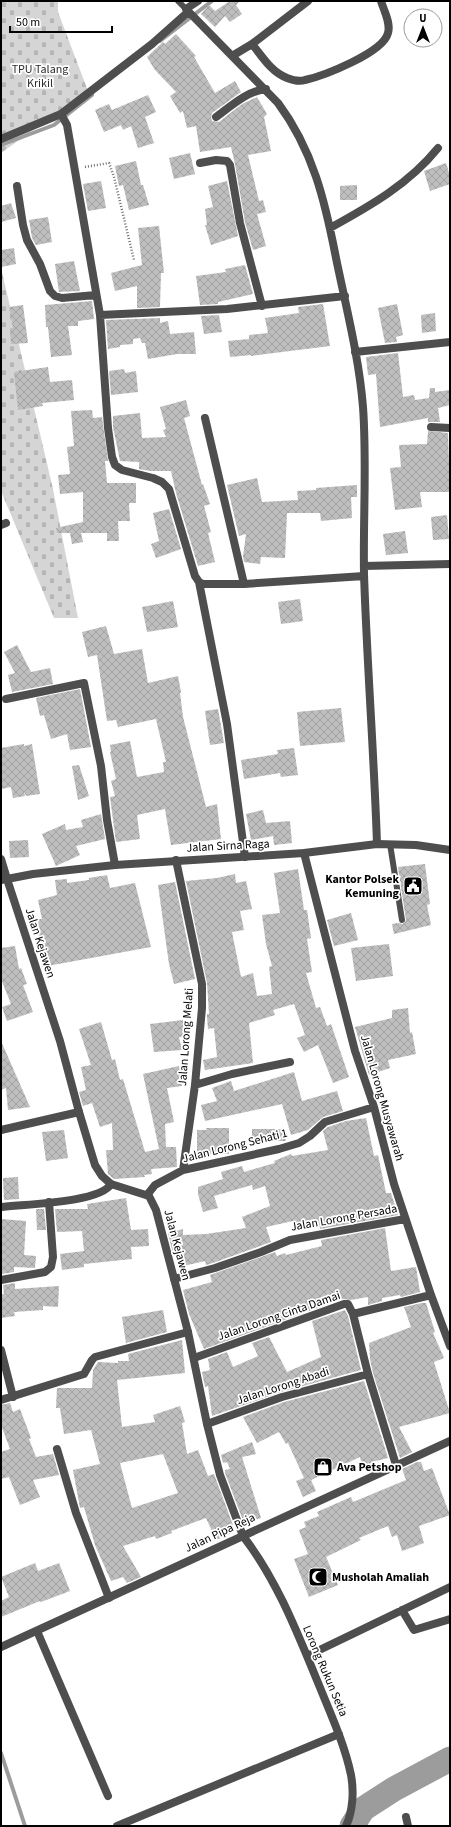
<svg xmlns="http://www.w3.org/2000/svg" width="451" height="1827" viewBox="0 0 451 1827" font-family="'Source Sans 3',sans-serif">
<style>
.cemetery{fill:url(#cemetery-stones)}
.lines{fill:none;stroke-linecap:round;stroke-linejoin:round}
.stream{stroke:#9c9c9c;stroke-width:4}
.river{stroke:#9c9c9c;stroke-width:25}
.building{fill:url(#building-cross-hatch);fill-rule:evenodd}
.path{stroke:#707070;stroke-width:2.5;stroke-dasharray:1 2;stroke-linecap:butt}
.service{stroke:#4e4e4e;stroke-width:6}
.minor{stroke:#4e4e4e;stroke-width:8}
.tertiary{stroke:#4e4e4e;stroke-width:8}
.labels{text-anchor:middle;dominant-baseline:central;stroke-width:3.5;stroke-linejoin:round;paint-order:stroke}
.park-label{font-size:12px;fill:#2c2c2c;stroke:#fff}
.street-label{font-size:12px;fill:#000;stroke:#fff}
.poi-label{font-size:12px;font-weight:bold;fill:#000;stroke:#fff;text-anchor:start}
</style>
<defs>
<pattern id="cemetery-stones" width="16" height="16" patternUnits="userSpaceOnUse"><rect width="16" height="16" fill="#d5d5d5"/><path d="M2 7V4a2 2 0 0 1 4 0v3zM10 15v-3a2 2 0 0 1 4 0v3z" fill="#b5b5b5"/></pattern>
<pattern id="building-cross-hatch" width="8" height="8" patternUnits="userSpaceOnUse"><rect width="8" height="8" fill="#bebebe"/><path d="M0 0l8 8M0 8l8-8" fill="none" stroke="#a2a2a2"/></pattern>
</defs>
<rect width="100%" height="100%" fill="#fff"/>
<path class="cemetery" d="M 1,1 L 58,1 L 58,12 L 88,91 L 1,153 Z
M 1,268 L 53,489 L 78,618 L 54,618 L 1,491 Z"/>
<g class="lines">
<path class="stream" d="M 160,41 L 212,1
M 1,145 L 54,125 L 92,95
M 1,1753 L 25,1826
M 363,1809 L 366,1826"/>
<path class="river" d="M 352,1826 L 363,1809 L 394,1789 L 450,1759"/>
</g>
<path class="building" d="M 230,1 L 240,1 L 236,5 L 242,14 L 230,22 L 225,16 L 215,27 L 201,14 L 209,5 L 215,11 Z
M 176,34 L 196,56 L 194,57 L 215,93 L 235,81 L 241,92 L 212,113 L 211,117 L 212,121 L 219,122 L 242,104 L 257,97 L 267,114 L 264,117 L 271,151 L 248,155 L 259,201 L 263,200 L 266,212 L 257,214 L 266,246 L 253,250 L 245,222 L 235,164 L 231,147 L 200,152 L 196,126 L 187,128 L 183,111 L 180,113 L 170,96 L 176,92 L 155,70 L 147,57 L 163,42 L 165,44 Z
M 148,95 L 156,112 L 145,117 L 154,143 L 138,148 L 131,126 L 123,130 L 121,125 L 104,132 L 95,110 L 109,104 L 112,110 Z
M 190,153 L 195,174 L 174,179 L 169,158 Z
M 136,161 L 141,185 L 143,185 L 149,205 L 129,210 L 123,185 L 119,186 L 115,166 Z
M 446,163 L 450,176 L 450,184 L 430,191 L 424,171 Z
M 101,181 L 106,208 L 88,211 L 83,184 Z
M 227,181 L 238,236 L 211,245 L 205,225 L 207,225 L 205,209 L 213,207 L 208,186 Z
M 357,185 L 357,200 L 340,200 L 340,186 Z
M 11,203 L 16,218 L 1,222 L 1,206 Z
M 48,217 L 52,242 L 36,245 L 32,238 L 29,220 Z
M 159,226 L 164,273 L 161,273 L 160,307 L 137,308 L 137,286 L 115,291 L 111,273 L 142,265 L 138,228 Z
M 14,248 L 16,264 L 1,267 L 1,250 Z
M 74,261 L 80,291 L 59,292 L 55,264 Z
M 245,265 L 253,294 L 218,302 L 218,304 L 200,305 L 196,276 L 226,272 L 225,269 Z
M 92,301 L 94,319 L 78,321 L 78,326 L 68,326 L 72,355 L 51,357 L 48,327 L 46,327 L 45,305 Z
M 323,304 L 330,346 L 251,356 L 251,355 L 230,357 L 228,341 L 249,339 L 249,335 L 268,333 L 265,318 L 299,313 L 298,307 Z
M 397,304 L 403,335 L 396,337 L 397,342 L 385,343 L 378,308 Z
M 23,305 L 28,343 L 11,344 L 10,328 L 13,328 L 9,307 Z
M 435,313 L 436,331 L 422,333 L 421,315 Z
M 219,315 L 222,332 L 204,334 L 201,316 Z
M 160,318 L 160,323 L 168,321 L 170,334 L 194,332 L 196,354 L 177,354 L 148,359 L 145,343 L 142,343 L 140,338 L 133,339 L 133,344 L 120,345 L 120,347 L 108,349 L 106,320 Z
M 398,353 L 403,397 L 414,395 L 415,400 L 429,398 L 430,388 L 435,388 L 435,392 L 450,390 L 450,405 L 438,408 L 440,422 L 428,422 L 428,418 L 380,427 L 376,374 L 368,375 L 366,357 Z
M 48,367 L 50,382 L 72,380 L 74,400 L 42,403 L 43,406 L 18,410 L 14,372 Z
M 124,369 L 125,373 L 136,371 L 138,392 L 111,395 L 109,371 Z
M 186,400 L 190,416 L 184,418 L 202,485 L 203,484 L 210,504 L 204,506 L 211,532 L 208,533 L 215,562 L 198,566 L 176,493 L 171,471 L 150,471 L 139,469 L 139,462 L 120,461 L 113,427 L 113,416 L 140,413 L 142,438 L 166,437 L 163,430 L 166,429 L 160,407 Z
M 92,410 L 93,418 L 102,417 L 108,461 L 105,461 L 107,483 L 136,483 L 136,503 L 129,503 L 130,521 L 118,521 L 119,541 L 107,541 L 107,533 L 81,533 L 83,542 L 72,544 L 70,533 L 57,533 L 56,528 L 83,522 L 83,492 L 60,494 L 58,475 L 70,474 L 67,447 L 74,446 L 71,411 Z
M 428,431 L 448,433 L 450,492 L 420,492 L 422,507 L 395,510 L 390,468 L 401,467 L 399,445 L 427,444 Z
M 257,478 L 262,502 L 298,500 L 297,491 L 316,490 L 316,488 L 357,485 L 357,497 L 351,497 L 352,518 L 321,521 L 320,513 L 287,513 L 285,558 L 261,557 L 260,564 L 244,562 L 243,556 L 246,534 L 239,536 L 227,485 Z
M 169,509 L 181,549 L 156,558 L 151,544 L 159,541 L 153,513 Z
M 447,515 L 449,539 L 433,540 L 431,517 Z
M 405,531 L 408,553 L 386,555 L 383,534 Z
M 300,599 L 303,621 L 281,624 L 278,602 Z
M 173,601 L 178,627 L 147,632 L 142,607 Z
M 106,626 L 114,654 L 142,649 L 148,683 L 178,676 L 181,692 L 180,693 L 183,717 L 206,807 L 217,804 L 221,839 L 171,845 L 165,809 L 137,815 L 140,839 L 116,842 L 110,797 L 115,796 L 111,781 L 116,779 L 110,752 L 111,752 L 110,745 L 130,741 L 137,777 L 164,772 L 163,762 L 166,762 L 156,719 L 118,727 L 116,720 L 107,721 L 97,655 L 88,657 L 82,632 Z
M 17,645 L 31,672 L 50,668 L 53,684 L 12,692 L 8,675 L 15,673 L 4,652 Z
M 80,689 L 91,747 L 70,750 L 67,734 L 51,739 L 44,715 L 40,716 L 36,698 Z
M 341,708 L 345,742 L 300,746 L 297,712 Z
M 218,709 L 224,743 L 210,745 L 205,711 Z
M 24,744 L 24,746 L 32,744 L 40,794 L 26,796 L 24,791 L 25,796 L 13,798 L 11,787 L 1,789 L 1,748 Z
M 294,748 L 298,775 L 281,777 L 280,773 L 244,779 L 241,760 L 278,754 L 277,750 Z
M 79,765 L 89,796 L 78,800 L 72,766 Z
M 263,810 L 266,823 L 290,821 L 292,843 L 274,845 L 273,836 L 251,840 L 246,814 Z
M 101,814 L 105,839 L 76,846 L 80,855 L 56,866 L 42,834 L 65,824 L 66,830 L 83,827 L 81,820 Z
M 28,840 L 29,857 L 10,858 L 9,841 Z
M 425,864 L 430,904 L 427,905 L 431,925 L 394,934 L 392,924 L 398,923 L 403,924 L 406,920 L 398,867 Z
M 298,869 L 304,910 L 307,910 L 311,938 L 307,939 L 312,972 L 306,973 L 316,1008 L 320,1007 L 327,1026 L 331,1024 L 349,1077 L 333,1083 L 318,1045 L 304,1052 L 297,1038 L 305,1035 L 294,1004 L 273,1010 L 275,1015 L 249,1023 L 253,1063 L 205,1070 L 203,1060 L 217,1057 L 214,1028 L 208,1029 L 207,1017 L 207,1014 L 209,1014 L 207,983 L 186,881 L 217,878 L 235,874 L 236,883 L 246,881 L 252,909 L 240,911 L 244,930 L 232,932 L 241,977 L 253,973 L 257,996 L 272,994 L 269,967 L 272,966 L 266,944 L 262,915 L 280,913 L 274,873 Z
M 107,875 L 110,888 L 135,883 L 151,947 L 42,967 L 38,919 L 42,919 L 38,900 L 57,895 L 55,880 L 67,879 L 67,883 L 89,880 L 89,878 Z
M 175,882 L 195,979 L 174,984 L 169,964 L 158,885 Z
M 351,913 L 358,940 L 334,946 L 327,920 Z
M 389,944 L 393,976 L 356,981 L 351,948 Z
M 15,946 L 19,969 L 21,968 L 27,984 L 23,985 L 33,1012 L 7,1021 L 2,1007 L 11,1004 L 1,979 L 1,948 Z
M 408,1008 L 410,1033 L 412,1032 L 416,1054 L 388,1060 L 390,1068 L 369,1075 L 355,1027 L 392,1018 L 392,1010 Z
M 183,1020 L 185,1036 L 179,1037 L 182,1050 L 154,1052 L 150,1024 Z
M 101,1022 L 112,1060 L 115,1059 L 120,1080 L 123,1079 L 145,1152 L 159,1149 L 143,1074 L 179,1066 L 182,1086 L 167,1088 L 174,1122 L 165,1124 L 166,1147 L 176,1147 L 177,1167 L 151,1169 L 152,1174 L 144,1175 L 145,1177 L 114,1179 L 108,1174 L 106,1150 L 113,1150 L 112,1123 L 100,1127 L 92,1103 L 83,1106 L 79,1092 L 86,1090 L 81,1067 L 91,1065 L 79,1029 Z
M 1,1041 L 30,1107 L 8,1110 L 6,1088 L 1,1090 Z
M 294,1072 L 302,1101 L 337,1091 L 343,1111 L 323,1117 L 308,1130 L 291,1135 L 282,1104 L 205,1121 L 201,1105 L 217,1101 L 212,1088 L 231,1081 L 234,1091 Z
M 366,1118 L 374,1156 L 378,1155 L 386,1193 L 391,1193 L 398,1215 L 320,1229 L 319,1223 L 313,1224 L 312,1222 L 294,1227 L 293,1221 L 266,1227 L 271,1242 L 213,1263 L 206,1265 L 205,1261 L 179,1267 L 176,1254 L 173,1254 L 168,1233 L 183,1229 L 183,1235 L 206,1234 L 246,1228 L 242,1217 L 270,1206 L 265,1186 L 253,1190 L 252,1185 L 214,1196 L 218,1208 L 203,1212 L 198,1194 L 198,1187 L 223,1179 L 221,1172 L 242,1166 L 244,1172 L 275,1163 L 274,1161 L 291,1154 L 292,1156 L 328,1150 L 323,1131 L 328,1127 L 346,1121 Z
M 206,1128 L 229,1128 L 229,1154 L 197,1154 L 197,1130 L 207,1130 Z
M 252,1129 L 281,1129 L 286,1141 L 252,1141 Z
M 64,1130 L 68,1158 L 46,1161 L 42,1132 Z
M 18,1177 L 19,1199 L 4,1200 L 3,1178 Z
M 126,1198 L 131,1230 L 148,1229 L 149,1246 L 131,1247 L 132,1259 L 84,1264 L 84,1267 L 62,1270 L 60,1254 L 84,1251 L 82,1231 L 57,1232 L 55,1209 L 88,1209 L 87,1204 Z
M 36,1209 L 44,1209 L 46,1230 L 37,1230 Z
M 1,1219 L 26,1221 L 24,1255 L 36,1256 L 35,1268 L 14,1267 L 14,1272 L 2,1274 Z
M 385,1228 L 391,1271 L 416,1267 L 420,1292 L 401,1297 L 400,1295 L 382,1298 L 382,1301 L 368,1305 L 368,1297 L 351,1300 L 342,1299 L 204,1349 L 189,1314 L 183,1290 L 212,1282 L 210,1275 L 275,1252 L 277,1256 L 285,1253 L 286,1255 L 322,1246 L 321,1240 Z
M 15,1283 L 15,1289 L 59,1286 L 58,1307 L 43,1306 L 43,1310 L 14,1312 L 15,1316 L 1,1318 L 1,1294 L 4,1294 L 3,1285 Z
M 422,1303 L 426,1303 L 435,1332 L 433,1333 L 444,1358 L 434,1362 L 450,1413 L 399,1427 L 412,1452 L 400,1458 L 373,1373 L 370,1359 L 369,1343 L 411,1327 L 404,1307 Z
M 163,1310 L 167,1332 L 126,1343 L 122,1317 Z
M 345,1310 L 348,1316 L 361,1370 L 281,1392 L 212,1416 L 208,1386 L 205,1387 L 202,1372 L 210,1370 L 208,1359 L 227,1352 L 233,1367 L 258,1356 L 252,1343 L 269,1337 L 287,1372 L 321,1357 L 312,1321 Z
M 182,1340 L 185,1373 L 117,1380 L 122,1427 L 155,1422 L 153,1415 L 180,1406 L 185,1422 L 182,1423 L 187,1454 L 198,1450 L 208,1476 L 214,1474 L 233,1525 L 230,1526 L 234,1532 L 216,1540 L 206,1518 L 171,1531 L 172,1533 L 156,1539 L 155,1536 L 123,1546 L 141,1577 L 127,1583 L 123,1577 L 111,1581 L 95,1545 L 84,1507 L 80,1508 L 73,1470 L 100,1464 L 91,1430 L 64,1434 L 60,1408 L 56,1408 L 57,1388 L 92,1388 L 93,1370 L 98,1362 L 118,1363 L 118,1361 L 129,1361 L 128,1354 ZM 163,1454 L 178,1493 L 132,1508 L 120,1463 Z
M 364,1381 L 388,1458 L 372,1462 L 374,1468 L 363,1470 L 360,1457 L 311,1480 L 316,1491 L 303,1497 L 296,1481 L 304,1478 L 288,1443 L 286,1444 L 279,1432 L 257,1443 L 243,1417 L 284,1402 Z
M 10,1403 L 13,1412 L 20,1409 L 31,1438 L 29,1439 L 36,1457 L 53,1454 L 59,1475 L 33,1480 L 40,1497 L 20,1505 L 9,1477 L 1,1479 L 1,1452 L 10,1449 L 1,1425 L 1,1405 Z
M 252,1442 L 256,1454 L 242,1457 L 261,1518 L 244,1523 L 225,1473 L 225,1470 L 230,1469 L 227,1462 L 223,1463 L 221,1455 Z
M 417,1462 L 421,1462 L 424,1471 L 432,1468 L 450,1515 L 419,1526 L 424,1543 L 402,1551 L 397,1535 L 392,1537 L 388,1526 L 359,1538 L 361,1540 L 326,1557 L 338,1585 L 309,1597 L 294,1559 L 308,1554 L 299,1530 L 306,1527 L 304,1522 L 319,1516 L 317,1512 L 351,1497 L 353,1502 L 406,1480 L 402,1469 Z
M 35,1563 L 38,1571 L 59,1563 L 70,1591 L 41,1602 L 40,1601 L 1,1617 L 1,1601 L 9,1597 L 1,1577 Z"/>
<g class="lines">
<path class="path" d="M 85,167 L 109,163 L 114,177 L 134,260"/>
<path class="service" d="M 178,1 L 186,9
M 390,844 L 402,920"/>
<path class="minor" d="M 198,1 L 186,9 L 278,103 C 313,150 325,201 336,258 C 346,307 359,357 363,407 C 367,463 363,518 364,574 C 367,664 374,754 377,844
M 252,44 C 262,56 271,72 287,78 C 292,80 299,82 305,80 C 323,76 383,53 388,33 C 391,23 384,11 381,1
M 232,56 L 252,44 L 308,1
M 61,114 L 67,125 L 100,315 L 108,428 L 112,457 L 115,465 L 122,470 L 153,478 L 162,482 L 169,489 L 195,576 L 199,582 L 203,584 L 244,584 L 364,576
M 216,117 C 231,106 247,91 266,89
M 1,139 L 61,114 L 152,44 L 188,12
M 200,163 L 216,160 L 227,161 L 230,165 L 240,223 L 262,306
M 17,186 L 23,225 L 27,240 L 40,264 L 50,291 L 55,296 L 62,298 L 96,295
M 330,228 C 370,206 409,184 438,148
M 100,315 L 227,309 L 345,296
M 355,352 L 450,342
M 205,418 L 244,584
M 431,427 L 450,428
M 1,525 L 6,523
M 364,566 L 450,564
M 199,582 L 227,724 L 245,857
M 6,699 L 84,683 L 101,766 L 107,820 L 115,865
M 304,853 L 355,1051 L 374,1107 L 394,1184 L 431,1295 L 450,1346
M 1,859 L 7,879 L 1,880
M 176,860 L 202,984 L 202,1008 L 195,1085 L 183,1170
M 195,1085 L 232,1074 L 290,1062
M 1,1130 L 79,1112
M 147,1195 L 155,1185 L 183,1170 L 279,1149 L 299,1143 L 310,1136 L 325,1122 L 374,1107
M 1,1207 C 24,1204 100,1203 111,1184
M 174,1279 L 215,1268 L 261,1252 L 290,1240 L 405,1219
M 1,1280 L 45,1272 L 51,1267 L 53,1257 L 49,1202
M 353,1314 L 431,1295
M 1,1350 L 13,1397
M 194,1358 L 344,1304 L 348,1304 L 353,1314 L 368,1374 L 396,1465
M 1,1400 L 84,1374 L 92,1360 L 95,1357 L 188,1332
M 207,1424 L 282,1397 L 368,1374
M 57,1449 L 76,1513 L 109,1598
M 243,1536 C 278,1581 299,1637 321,1690 C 332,1717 345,1746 351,1775 C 354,1791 353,1811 346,1826
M 402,1610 L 414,1630 L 450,1619
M 37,1631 L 108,1796
M 307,1656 L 450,1587
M 406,1817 L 408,1826
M 117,1826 L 339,1734"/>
<path class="tertiary" d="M 243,1536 L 220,1475 L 207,1424 L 188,1332 L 156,1210 L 149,1196 L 111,1184 L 102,1176 L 95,1165 L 79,1112 L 60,1041 L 7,879 L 33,874 L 115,865 L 304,853 L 377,844 L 416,845 L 450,850
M 1,1647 L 450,1441"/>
</g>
<defs>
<g id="civic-square" transform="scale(1)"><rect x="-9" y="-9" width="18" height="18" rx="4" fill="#000" stroke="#fff"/><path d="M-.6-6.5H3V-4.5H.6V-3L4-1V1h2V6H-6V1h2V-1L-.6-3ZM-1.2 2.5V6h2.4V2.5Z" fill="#fff"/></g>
<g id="shop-square" transform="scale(1)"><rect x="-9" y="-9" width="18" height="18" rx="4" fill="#000" stroke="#fff"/><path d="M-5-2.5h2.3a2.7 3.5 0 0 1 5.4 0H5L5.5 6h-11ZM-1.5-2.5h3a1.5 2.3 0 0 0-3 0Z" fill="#fff"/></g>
<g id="mosque-square" transform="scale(1)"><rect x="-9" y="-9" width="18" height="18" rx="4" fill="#000" stroke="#fff"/><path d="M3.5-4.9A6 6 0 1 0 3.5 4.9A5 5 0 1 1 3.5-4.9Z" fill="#fff"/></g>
</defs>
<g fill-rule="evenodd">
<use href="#civic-square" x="413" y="886"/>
<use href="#shop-square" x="323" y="1467"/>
<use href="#mosque-square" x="318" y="1577"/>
</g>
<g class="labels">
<g class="park-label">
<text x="40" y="69">TPU Talang<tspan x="40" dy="14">Krikil</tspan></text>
</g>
<g class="street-label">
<text transform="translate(228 846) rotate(-3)">Jalan Sirna Raga</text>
<text transform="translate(40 943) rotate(72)">Jalan Kejawen</text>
<text transform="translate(186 1037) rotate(-86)">Jalan Lorong Melati</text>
<text transform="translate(382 1098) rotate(74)">Jalan Lorong Musyawarah</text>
<text transform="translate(235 1146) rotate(-14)">Jalan Lorong Sehati 1</text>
<text transform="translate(344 1218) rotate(-10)">Jalan Lorong Persada</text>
<text transform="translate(177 1245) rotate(75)">Jalan Kejawen</text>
<text transform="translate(279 1316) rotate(-19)">Jalan Lorong Cinta Damai</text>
<text transform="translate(283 1386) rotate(-18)">Jalan Lorong Abadi</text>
<text transform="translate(220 1533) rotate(-25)">Jalan Pipa Reja</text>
<text transform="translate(325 1671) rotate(67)">Lorong Rukun Setia</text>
</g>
<g class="poi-label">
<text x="399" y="879" text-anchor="end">Kantor Polsek<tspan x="399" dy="14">Kemuning</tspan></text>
<text x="337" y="1467">Ava Petshop</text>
<text x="332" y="1577">Musholah Amaliah</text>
</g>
</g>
<rect width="451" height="1827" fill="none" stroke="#000000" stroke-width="4"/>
<g transform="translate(423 28)"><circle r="19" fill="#ffffff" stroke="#999999"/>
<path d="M0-3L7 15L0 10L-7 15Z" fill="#000000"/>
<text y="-6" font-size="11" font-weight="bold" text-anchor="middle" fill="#000000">U</text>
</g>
<path d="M10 26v6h102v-6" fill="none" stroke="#000000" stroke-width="2"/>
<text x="16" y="26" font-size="12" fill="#000000" stroke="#ffffff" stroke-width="3" paint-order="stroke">50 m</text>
</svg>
